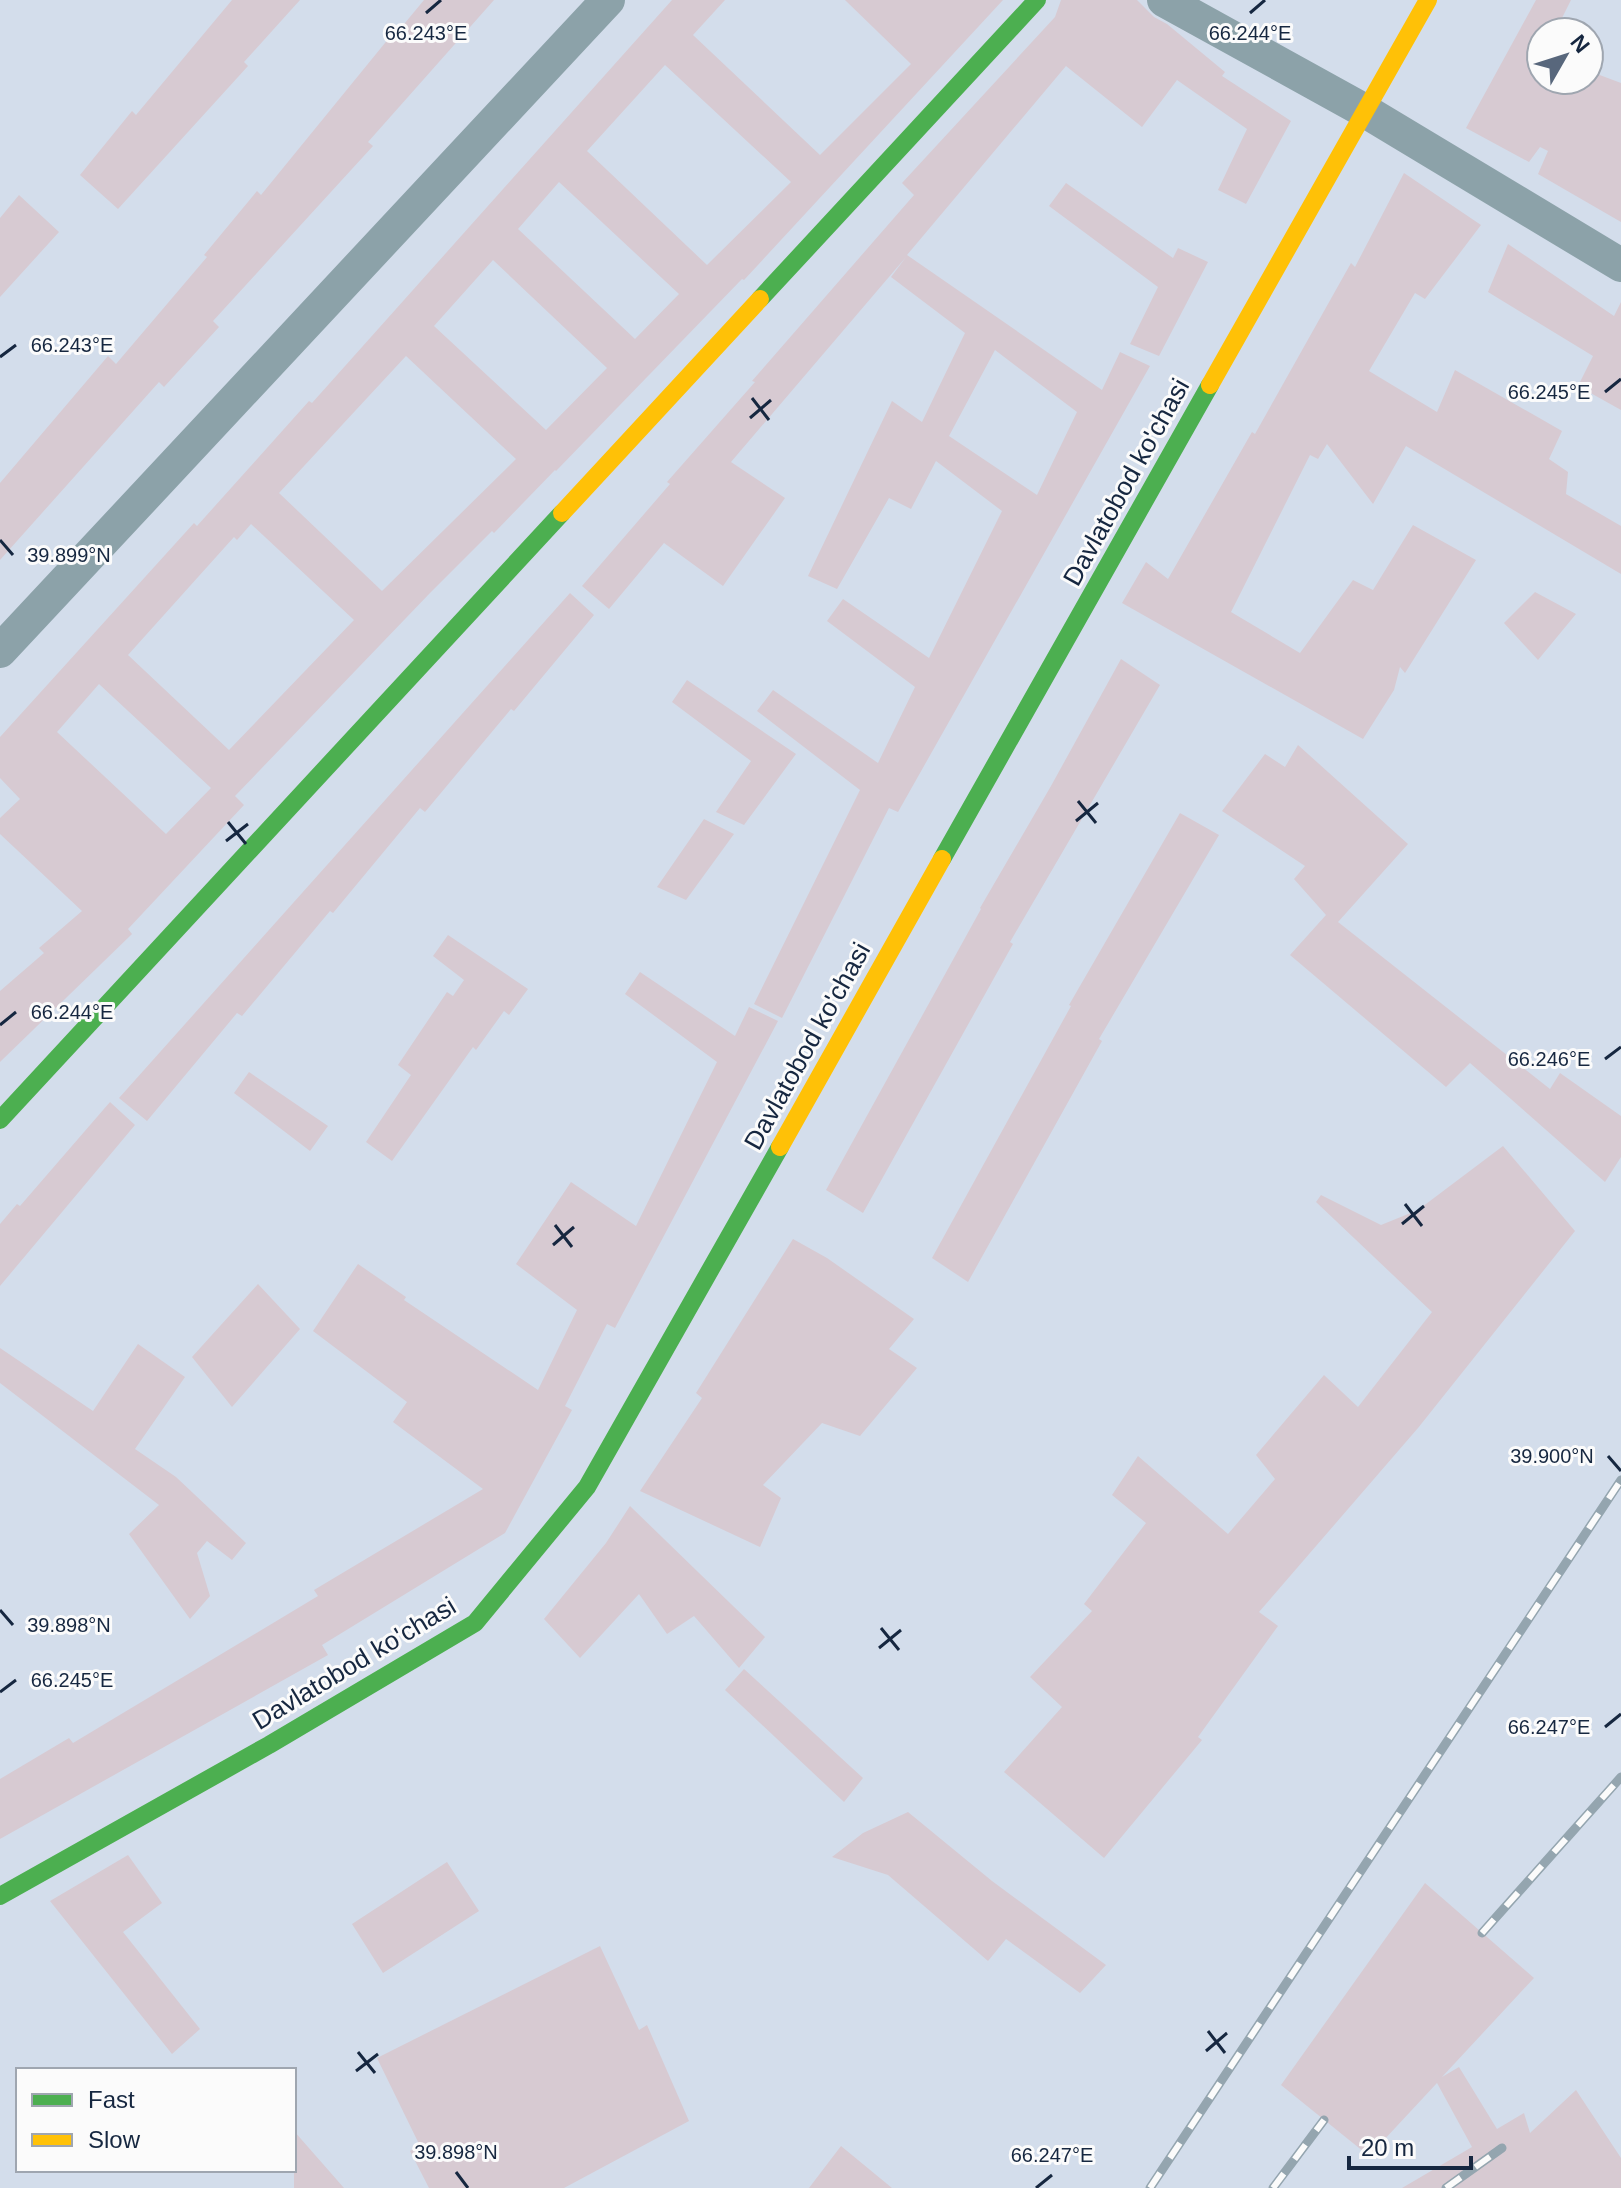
<svg xmlns="http://www.w3.org/2000/svg" width="1621" height="2188" viewBox="0 0 1621 2188" font-family="Arial,sans-serif">
<style>
.building{fill:#d7cad2;fill-rule:evenodd}
.lines{fill:none;stroke-linecap:round;stroke-linejoin:round}
.street{stroke:#8ca2a9;stroke-width:34}
.fast{stroke:#4caf50;stroke-width:18}
.slow{stroke:#ffc107;stroke-width:18}
.rail-casing{stroke:#94a5af;stroke-width:9}
.rail{stroke:#fbfbfb;stroke-width:6;stroke-dasharray:18;stroke-linecap:butt}
.ticks{fill:none;stroke:#162740;stroke-width:3}
.labels{text-anchor:middle;dominant-baseline:central;stroke-width:6;stroke-linejoin:round;paint-order:stroke}
.street-label{font-size:26px;fill:#162740;stroke:#fbfbfb}
.ticks-label{font-size:20px;text-anchor:middle;fill:#162740;stroke:#fbfbfb;stroke-width:6;stroke-linejoin:round;paint-order:stroke}
</style>
<rect width="100%" height="100%" fill="#d3ddeb"/>
<path class="building" d="M 232,0 L 300,0 L 244,62 L 248,66 L 118,209 L 80,175 L 132,111 L 136,115 Z
M 424,0 L 494,0 L 368,142 L 373,146 L 213,321 L 219,327 L 164,387 L 159,382 L 0,560 L 0,483 L 108,356 L 116,364 L 207,257 L 204,255 L 257,191 L 261,195 L 398,27 L 400,29 Z
M 672,0 L 725,0 L 693,35 L 820,155 L 911,64 L 845,0 L 1003,0 L 744,280 L 742,279 L 556,471 L 555,470 L 494,533 L 492,531 L 430,593 L 235,796 L 244,805 L 128,929 L 132,934 L 0,1062 L 0,991 L 44,953 L 39,948 L 82,911 L 0,834 L 0,818 L 20,799 L 0,778 L 0,737 L 194,523 L 197,526 L 309,401 L 312,403 ZM 665,65 L 791,182 L 707,265 L 587,151 ZM 559,182 L 679,294 L 635,339 L 518,229 ZM 493,260 L 607,368 L 546,430 L 434,326 ZM 406,356 L 516,459 L 382,591 L 279,493 ZM 251,524 L 354,620 L 229,750 L 128,655 L 234,537 L 237,540 ZM 99,684 L 211,788 L 166,834 L 57,732 Z
M 1061,0 L 1137,0 L 1154,17 L 1167,24 L 1225,72 L 1222,76 L 1291,121 L 1246,204 L 1218,190 L 1247,129 L 1177,80 L 1142,127 L 1066,66 L 907,255 L 1102,390 L 1120,352 L 1150,366 L 898,812 L 889,808 L 782,1018 L 754,1004 L 860,790 L 757,711 L 773,690 L 878,763 L 915,687 L 827,621 L 843,599 L 929,658 L 1002,511 L 936,461 L 911,509 L 889,498 L 837,589 L 808,576 L 892,401 L 922,422 L 965,333 L 891,277 L 906,257 L 731,462 L 785,498 L 723,586 L 664,543 L 609,609 L 582,586 L 670,484 L 667,482 L 755,382 L 752,381 L 914,195 L 902,183 L 1055,17 ZM 995,350 L 1077,412 L 1037,495 L 949,436 Z
M 1536,0 L 1571,0 L 1555,32 L 1541,32 L 1541,80 L 1589,80 L 1589,71 L 1621,83 L 1621,222 L 1538,174 L 1548,151 L 1540,147 L 1529,162 L 1466,128 Z
M 1404,173 L 1481,225 L 1425,299 L 1415,293 L 1369,371 L 1437,412 L 1455,370 L 1562,431 L 1549,459 L 1568,472 L 1566,494 L 1621,526 L 1621,574 L 1406,446 L 1373,504 L 1327,444 L 1318,459 L 1310,455 L 1231,612 L 1300,653 L 1353,580 L 1373,590 L 1413,525 L 1476,560 L 1405,673 L 1400,667 L 1394,690 L 1363,739 L 1122,603 L 1146,562 L 1168,579 L 1252,432 L 1255,434 L 1351,263 L 1355,267 Z
M 1066,183 L 1173,258 L 1178,248 L 1208,262 L 1159,356 L 1130,344 L 1158,287 L 1049,206 Z
M 19,195 L 59,232 L 0,297 L 0,218 Z
M 1508,244 L 1614,316 L 1621,302 L 1621,410 L 1578,386 L 1593,356 L 1488,292 Z
M 1535,592 L 1576,614 L 1538,660 L 1504,623 Z
M 570,593 L 594,615 L 514,711 L 511,709 L 425,812 L 420,808 L 333,913 L 330,911 L 242,1016 L 237,1013 L 147,1121 L 119,1098 Z
M 1121,659 L 1160,685 L 1010,942 L 1013,944 L 863,1213 L 826,1190 L 981,909 L 980,908 L 1051,786 Z
M 687,680 L 796,754 L 744,825 L 716,812 L 751,761 L 672,702 Z
M 1298,745 L 1408,844 L 1338,922 L 1550,1089 L 1560,1073 L 1621,1116 L 1621,1157 L 1605,1182 L 1470,1063 L 1446,1087 L 1290,955 L 1326,915 L 1294,879 L 1305,866 L 1222,811 L 1265,754 L 1285,767 Z
M 1180,813 L 1219,835 L 1099,1039 L 1102,1041 L 968,1282 L 932,1258 L 1071,1006 L 1069,1005 Z
M 704,819 L 734,834 L 686,900 L 657,887 Z
M 448,935 L 528,989 L 509,1015 L 504,1011 L 476,1050 L 473,1047 L 392,1161 L 366,1142 L 411,1075 L 398,1065 L 447,992 L 453,996 L 464,980 L 433,956 Z
M 640,972 L 735,1036 L 749,1007 L 778,1021 L 615,1328 L 607,1324 L 565,1406 L 572,1410 L 505,1533 L 322,1645 L 328,1655 L 0,1839 L 0,1779 L 69,1738 L 73,1743 L 318,1596 L 314,1590 L 483,1489 L 393,1422 L 407,1402 L 313,1331 L 358,1264 L 406,1297 L 404,1300 L 538,1390 L 577,1310 L 516,1264 L 571,1182 L 636,1226 L 717,1062 L 625,994 Z
M 249,1072 L 328,1126 L 310,1151 L 234,1093 Z
M 110,1102 L 135,1125 L 0,1286 L 0,1224 L 17,1204 L 20,1206 Z
M 1503,1146 L 1575,1231 L 1418,1428 L 1259,1612 L 1278,1626 L 1198,1737 L 1202,1740 L 1104,1858 L 1004,1772 L 1062,1707 L 1030,1677 L 1092,1611 L 1084,1604 L 1146,1523 L 1112,1495 L 1138,1456 L 1228,1534 L 1275,1479 L 1256,1455 L 1324,1375 L 1358,1407 L 1432,1312 L 1316,1202 L 1321,1195 L 1381,1225 L 1418,1210 Z
M 793,1239 L 827,1258 L 914,1319 L 889,1349 L 917,1368 L 860,1436 L 822,1423 L 763,1485 L 781,1498 L 760,1547 L 640,1491 L 702,1398 L 696,1393 Z
M 258,1284 L 300,1329 L 232,1407 L 192,1357 Z
M 138,1344 L 185,1377 L 135,1449 L 176,1477 L 246,1543 L 232,1560 L 207,1541 L 197,1553 L 210,1596 L 190,1619 L 129,1534 L 159,1505 L 0,1383 L 0,1348 L 93,1411 Z
M 630,1506 L 765,1637 L 739,1668 L 694,1616 L 667,1634 L 639,1594 L 580,1658 L 544,1619 L 606,1543 Z
M 744,1669 L 863,1778 L 844,1802 L 725,1690 Z
M 908,1812 L 992,1881 L 1106,1965 L 1080,1993 L 1006,1939 L 988,1961 L 888,1875 L 832,1857 L 863,1833 Z
M 128,1855 L 162,1903 L 123,1932 L 200,2029 L 172,2054 L 50,1901 Z
M 447,1862 L 479,1911 L 383,1973 L 352,1924 Z
M 1425,1883 L 1534,1978 L 1442,2077 L 1459,2067 L 1497,2129 L 1524,2113 L 1530,2133 L 1576,2090 L 1621,2158 L 1621,2188 L 1402,2188 L 1472,2147 L 1437,2083 L 1369,2156 L 1281,2085 Z
M 600,1946 L 639,2030 L 647,2025 L 689,2121 L 564,2188 L 429,2188 L 410,2151 L 420,2146 L 377,2058 Z
M 294,2131 L 344,2188 L 294,2188 Z
M 841,2146 L 892,2188 L 809,2188 Z"/>
<g class="lines">
<path class="street" d="M 1164,0 L 1365,111 L 1621,265
M 0,651 L 608,0"/>
<path class="fast" d="M 760,299 L 1037,0
M 942,859 L 1210,385
M 0,1120 L 562,513
M 0,1896 L 269,1745 L 475,1623 L 587,1487 L 780,1147"/>
<path class="slow" d="M 1210,385 L 1428,0
M 562,513 L 760,299
M 780,1147 L 942,859"/>
<g class="rail-casing">
<path id="rail" d="M 1482,1933 L 1621,1777
M 1150,2188 L 1621,1480
M 1273,2188 L 1324,2120
M 1446,2188 L 1502,2148"/>
</g>
<use href="#rail" class="rail"/>
</g>
<path class="ticks" d="M 426,13 L 441,0M 1250,13 L 1265,0M 0,357 L 16,345M 1605,392 L 1621,379M 752,398 L 769,420M 750,418 L 771,400M 0,540 L 13,555M 1078,801 L 1096,823M 1076,821 L 1098,803M 228,822 L 246,844M 226,841 L 248,824M 0,1025 L 16,1012M 1605,1059 L 1621,1047M 1405,1204 L 1422,1226M 1402,1224 L 1424,1206M 555,1225 L 572,1247M 553,1245 L 574,1227M 1608,1456 L 1621,1471M 0,1610 L 13,1625M 881,1628 L 899,1650M 879,1648 L 901,1630M 0,1692 L 16,1680M 1605,1727 L 1621,1714M 1208,2031 L 1225,2053M 1206,2051 L 1227,2033M 358,2052 L 375,2073M 356,2071 L 378,2054M 456,2172 L 468,2188M 1036,2188 L 1052,2175"/>
<g class="labels">
<g class="street-label">
<text transform="translate(1126 482) rotate(-61)">Davlatobod ko'chasi</text>
<text transform="translate(807 1046) rotate(-61)">Davlatobod ko'chasi</text>
<text transform="translate(354 1663) rotate(-31)">Davlatobod ko'chasi</text>
</g>
</g>
<g class="ticks-label">
<text x="1250" y="40">66.244°E</text>
<text x="426" y="40">66.243°E</text>
<text x="72" y="352">66.243°E</text>
<text x="1549" y="399">66.245°E</text>
<text x="69" y="562">39.899°N</text>
<text x="72" y="1019">66.244°E</text>
<text x="1549" y="1066">66.246°E</text>
<text x="1552" y="1463">39.900°N</text>
<text x="69" y="1632">39.898°N</text>
<text x="72" y="1687">66.245°E</text>
<text x="1549" y="1734">66.247°E</text>
<text x="456" y="2159">39.898°N</text>
<text x="1052" y="2162">66.247°E</text>
</g>
<rect x="16" y="2068" width="280" height="104" fill="#fbfbfb" stroke="#9fa6b0" stroke-width="2"/>
<rect x="32" y="2094" width="40" height="12" fill="#4caf50" stroke="#9fa6b0" stroke-width="2"/>
<text x="88" y="2108" font-size="24" fill="#162740">Fast</text>
<rect x="32" y="2134" width="40" height="12" fill="#ffc107" stroke="#9fa6b0" stroke-width="2"/>
<text x="88" y="2148" font-size="24" fill="#162740">Slow</text>
<g transform="translate(1565 56) rotate(51)"><circle r="38" fill="#fbfbfb" stroke="#9fa6b0" stroke-width="2"/>
<path d="M0-6L14 30L0 20L-14 30Z" fill="#58677c"/>
<text y="-12" font-size="22" font-weight="bold" text-anchor="middle" fill="#162740">N</text>
</g>
<path d="M1349 2156v12h122v-12" fill="none" stroke="#162740" stroke-width="4"/>
<text x="1361" y="2156" font-size="24" fill="#162740" stroke="#fbfbfb" stroke-width="6" paint-order="stroke">20 m</text>
</svg>
